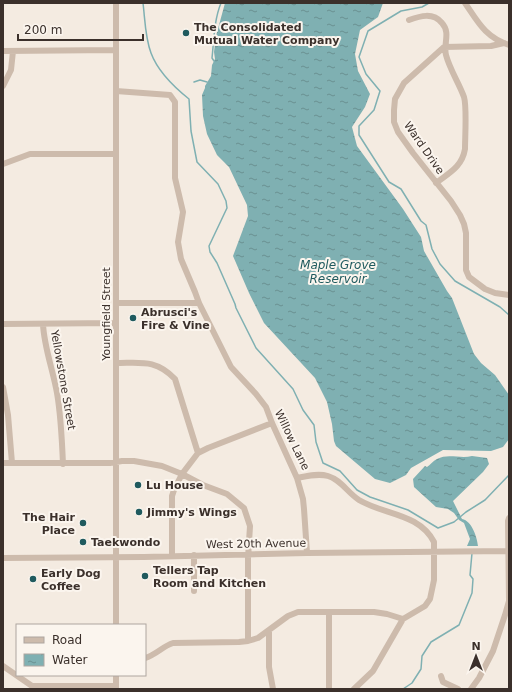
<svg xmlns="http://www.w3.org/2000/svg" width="512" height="692" viewBox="0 0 512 692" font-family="'DejaVu Sans',sans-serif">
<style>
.water{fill:url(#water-ripples)}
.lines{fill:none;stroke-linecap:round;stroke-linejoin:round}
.stream{stroke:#7fb0b2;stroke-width:1.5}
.minor{stroke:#cdbbac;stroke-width:6}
.poi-dot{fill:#1f5a5e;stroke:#fbf5ee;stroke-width:1.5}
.labels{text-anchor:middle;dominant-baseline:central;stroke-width:4;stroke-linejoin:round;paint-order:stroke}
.poi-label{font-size:11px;font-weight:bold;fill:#3b302b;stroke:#fbf5ee;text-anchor:start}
.street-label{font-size:11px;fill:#3b302b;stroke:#fbf5ee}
.water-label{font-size:12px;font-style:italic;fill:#1f5a5e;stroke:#fbf5ee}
</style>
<defs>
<pattern id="water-ripples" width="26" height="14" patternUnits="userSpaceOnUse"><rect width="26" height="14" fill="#7fb0b2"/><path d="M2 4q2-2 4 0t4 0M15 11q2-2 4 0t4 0" fill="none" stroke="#699091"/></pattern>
</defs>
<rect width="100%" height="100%" fill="#f4ebe1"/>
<path class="water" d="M 225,3 L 383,3 L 378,17 L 360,30 L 355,54 L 358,71 L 370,94 L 365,107 L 352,127 L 357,146 L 403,209 L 421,237 L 424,251 L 447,291 L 452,298 L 474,354 L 481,363 L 495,375 L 509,395 L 509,439 L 503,447 L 491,451 L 443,450 L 411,468 L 406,475 L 390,483 L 375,479 L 336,446 L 334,441 L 332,424 L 327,402 L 315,378 L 264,323 L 249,293 L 233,256 L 248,216 L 247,205 L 229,167 L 217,155 L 207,134 L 203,116 L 202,95 L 205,88 L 205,86 L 211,76 L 212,65 L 215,59 L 214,52 L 216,36 Z
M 472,456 L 487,458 L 489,464 L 483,472 L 453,501 L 462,519 C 472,521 477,537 478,546 L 467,546 L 470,539 L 464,523 L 459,520 L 454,513 L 448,509 L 436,507 L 414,487 L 413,479 L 425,466 L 427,467 C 430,465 433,461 437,459 C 448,453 460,459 472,456 Z"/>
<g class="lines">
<path class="stream" d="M 143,3 C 145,19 145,37 151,53 C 158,72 174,87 189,99 L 191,131 L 197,162 L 218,184 L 226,201 L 227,208 L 209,246 L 210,252 L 217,263 L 235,304 L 236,308 L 256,348 L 293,389 L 303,410 L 314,425 L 316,442 L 323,463 L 340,471 L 357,490 L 370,497 L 408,510 L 438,528 L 454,522 L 466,512 L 485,500 L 509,475
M 429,3 L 422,7 L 401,11 L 368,31 L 359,57 L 366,74 L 380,91 L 374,110 L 359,126 L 359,135 L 389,182 L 401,189 L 421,221 L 426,225 L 432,249 L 440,264 L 455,281 L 500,307 L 509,315
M 214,61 L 212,58 C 214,40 214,20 221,3
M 194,82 L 200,80 L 207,82
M 403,689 L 412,683 L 421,669 L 422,656 L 431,642 L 459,625 L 472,593 L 473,579 L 470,575 L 472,553"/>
<path class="minor" d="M 116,3 L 116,625
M 465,3 C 478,22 485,37 509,45
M 409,20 C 420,16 433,12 442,23 C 451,33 443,44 446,55 C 450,70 459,83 464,97 C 467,107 465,137 465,149 C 462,167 449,173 436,183
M 504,43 L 491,46 L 444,47 L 404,83 L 395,99 L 394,110 L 394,122 L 398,132 L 413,153 L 451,201 L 460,215 L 464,224 L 466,233 L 466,270 L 469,277 L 485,289 L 495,293 L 509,295
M 3,51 L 116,50
M 3,86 L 11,70 L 13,51
M 116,91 L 170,95 L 175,102 L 175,178 L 183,212 L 178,242 L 181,259 L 195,292 L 199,303 L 231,367 L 256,394 L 266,407 L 272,423 L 297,478 L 303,499 L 304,509 L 307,553
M 3,164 L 30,154 L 116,154
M 116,303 L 199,303
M 3,324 L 116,323
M 43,324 C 44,347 53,370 57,393 C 61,416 62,440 63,464
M 116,363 C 141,363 156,359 175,379 L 198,453
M 3,387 L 8,415 L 12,463
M 3,463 L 110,463 L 122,461 L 134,461 L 162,466 L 182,474 L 203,485 L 227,494 L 244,508 L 250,526 L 248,558 L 248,641
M 297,478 C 307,476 318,473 328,476 C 341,480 347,492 359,500 C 384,515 419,513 434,542 L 434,580 L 430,599 L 425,606 L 403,619 L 373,671 L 354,689
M 172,555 L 172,496 L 174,490 L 182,474 L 198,453 L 208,448 L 272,423
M 3,558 L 144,557 L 307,553 L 509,551
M 194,591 L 194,555
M 329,612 L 329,689
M 269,630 L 269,667 L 273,689
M 145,658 C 156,655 163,646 173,643 L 239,642 L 248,641 L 258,638 L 288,616 L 298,612 L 374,612 L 387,614 L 403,619
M 3,666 L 32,686
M 116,675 L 116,689
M 441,676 L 443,682 L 458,689
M 32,686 L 116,686
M 471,689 L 479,678 L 493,651 L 505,615 L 509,601 L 508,521 L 509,518"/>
</g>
<g class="poi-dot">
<circle cx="186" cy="33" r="4"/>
<circle cx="133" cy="318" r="4"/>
<circle cx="138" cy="485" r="4"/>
<circle cx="139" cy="512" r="4"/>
<circle cx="83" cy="523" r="4"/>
<circle cx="83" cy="542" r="4"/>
<circle cx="145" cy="576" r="4"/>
<circle cx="33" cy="579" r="4"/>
</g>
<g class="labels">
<g class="poi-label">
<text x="194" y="27">The Consolidated<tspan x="194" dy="13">Mutual Water Company</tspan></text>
<text x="141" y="312">Abrusci's<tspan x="141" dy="13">Fire &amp; Vine</tspan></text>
<text x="146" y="485">Lu House</text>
<text x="147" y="512">Jimmy's Wings</text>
<text x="75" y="517" text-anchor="end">The Hair<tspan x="75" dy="13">Place</tspan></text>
<text x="91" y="542">Taekwondo</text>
<text x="153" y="570">Tellers Tap<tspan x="153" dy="13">Room and Kitchen</tspan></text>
<text x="41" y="573">Early Dog<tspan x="41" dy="13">Coffee</tspan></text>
</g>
<g class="street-label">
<text transform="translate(424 148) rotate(55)">Ward Drive</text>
<text transform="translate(106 314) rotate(-90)">Youngfield Street</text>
<text transform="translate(63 380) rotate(80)">Yellowstone Street</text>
<text transform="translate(292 440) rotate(64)">Willow Lane</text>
<text transform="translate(256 544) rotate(-1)">West 20th Avenue</text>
</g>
<g class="water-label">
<text x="338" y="265">Maple Grove<tspan x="338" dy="14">Reservoir</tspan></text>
</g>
</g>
<rect width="512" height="692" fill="none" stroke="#3b302b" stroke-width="8"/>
<rect x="16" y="624" width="130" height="52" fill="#fbf5ee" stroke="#aea6a0"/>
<rect x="24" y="637" width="20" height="6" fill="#cdbbac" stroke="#aea6a0"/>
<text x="52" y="644" font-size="12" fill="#3b302b">Road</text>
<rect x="24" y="654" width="20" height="12" fill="url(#water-ripples)" stroke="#aea6a0"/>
<text x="52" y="664" font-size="12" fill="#3b302b">Water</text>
<g transform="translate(476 656)" stroke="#fbf5ee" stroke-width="3" paint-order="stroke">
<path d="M0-3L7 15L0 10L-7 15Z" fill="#3b302b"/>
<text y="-6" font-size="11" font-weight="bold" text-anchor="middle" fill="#3b302b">N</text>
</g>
<path d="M18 34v6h125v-6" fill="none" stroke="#3b302b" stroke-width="2"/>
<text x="24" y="34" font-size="12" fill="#3b302b" stroke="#fbf5ee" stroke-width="3" paint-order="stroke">200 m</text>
</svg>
